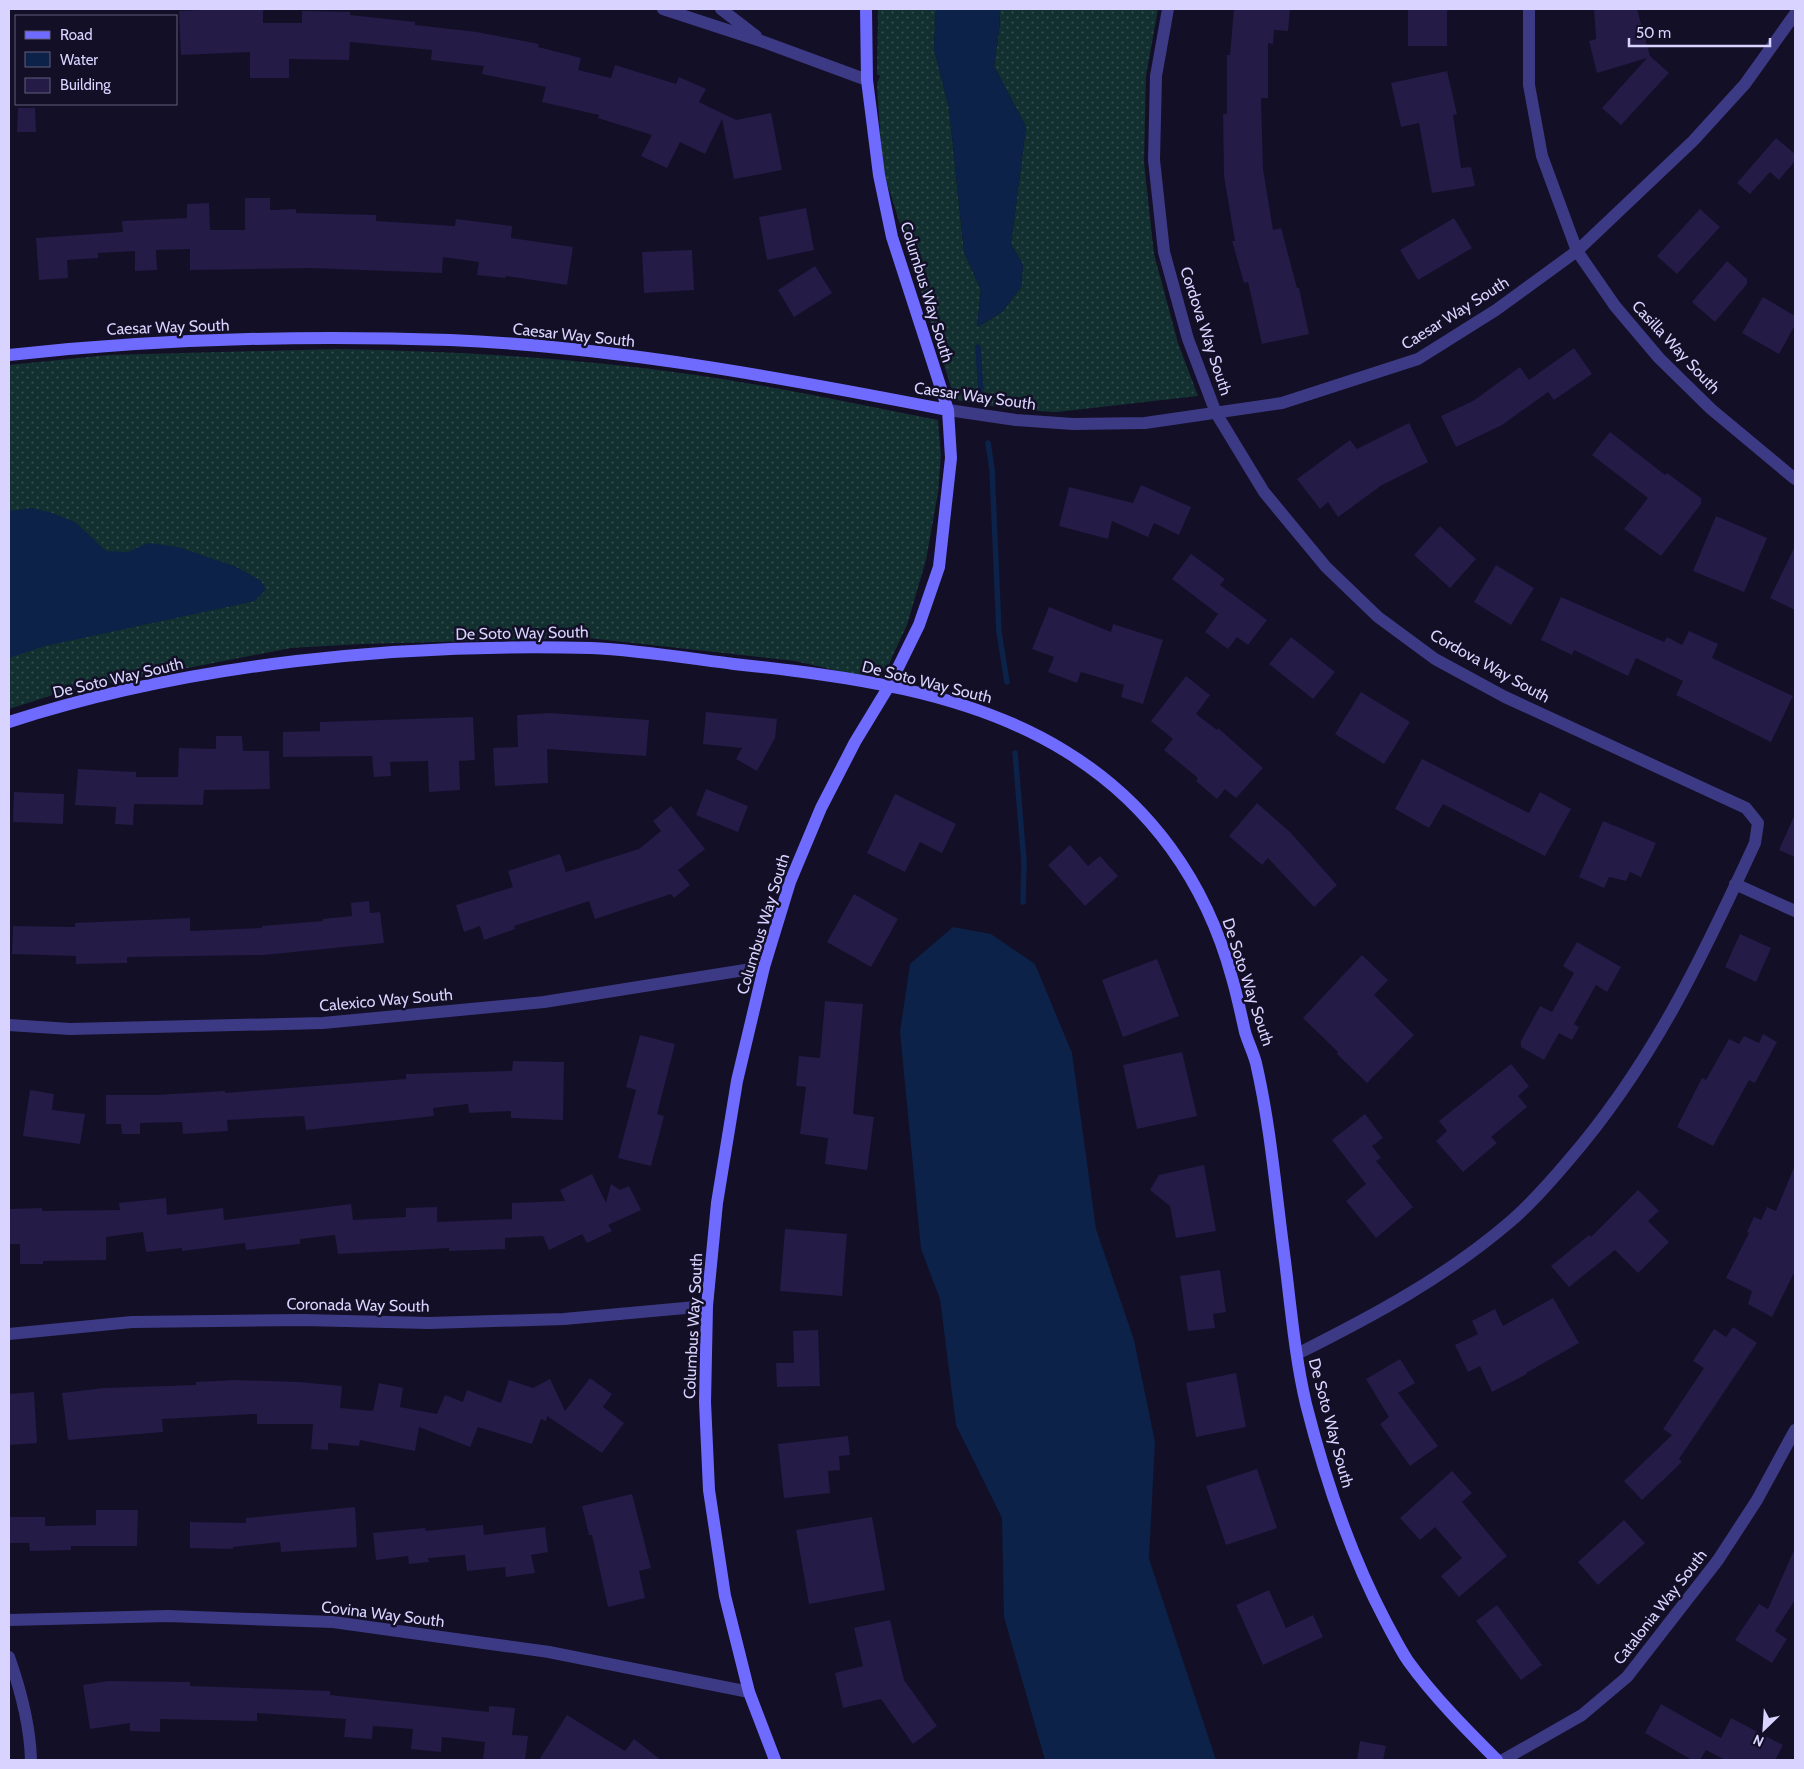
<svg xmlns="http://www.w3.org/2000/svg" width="1804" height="1769" viewBox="0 0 1804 1769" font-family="Cabin,sans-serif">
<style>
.grass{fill:url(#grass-dots)}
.water{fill:#0c2248}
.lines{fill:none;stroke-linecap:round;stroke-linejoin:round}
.stream{stroke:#0c2248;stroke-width:5.5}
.building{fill:#241b47}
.street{stroke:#3d3a85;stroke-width:12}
.secondary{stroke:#6f6bff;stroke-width:12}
.labels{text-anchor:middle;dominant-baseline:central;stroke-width:5;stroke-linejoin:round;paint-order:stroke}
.street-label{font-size:16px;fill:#d9d4ff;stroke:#130f26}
</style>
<defs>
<pattern id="grass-dots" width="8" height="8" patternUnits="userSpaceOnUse" patternTransform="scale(1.25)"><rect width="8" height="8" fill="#12302f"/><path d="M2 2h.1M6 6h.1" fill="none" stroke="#344d4e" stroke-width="1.8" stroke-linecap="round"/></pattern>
</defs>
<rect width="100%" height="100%" fill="#130f26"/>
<path class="grass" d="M 878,9 L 936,9 L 934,49 L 949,108 L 964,252 L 981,290 L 977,327 L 1002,312 L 1021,287 L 1023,265 L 1011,244 L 1026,127 L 994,66 L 1000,22 L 999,9 L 1158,9 L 1146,76 L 1144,162 L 1154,254 L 1178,343 L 1198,396 L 1057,412 L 1017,410 L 955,400 L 882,167 L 877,83 L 880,76 L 877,74 Z
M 337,349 C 457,351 577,358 696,375 C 777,387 858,404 938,420 L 941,455 L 938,493 L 926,560 L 907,625 L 893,655 L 888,667 L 874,675 L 856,675 L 795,661 L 588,638 L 362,644 L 291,648 L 59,693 L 9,709 L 9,365 L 108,355 Z"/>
<path class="water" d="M 936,9 L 999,9 L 1000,22 L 994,66 L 1026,127 L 1011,244 L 1023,265 L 1021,287 L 1002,312 L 977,327 L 981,290 L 964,252 L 949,108 L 934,49 Z
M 32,508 L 52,513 L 75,522 L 106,551 L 128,552 L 148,543 L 178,547 L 234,566 L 260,580 L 266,589 L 255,601 L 45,646 L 9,658 L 9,511 Z
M 953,927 L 991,934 L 1035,964 L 1072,1053 L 1096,1229 L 1134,1340 L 1155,1442 L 1149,1559 L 1216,1760 L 1045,1760 L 1004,1617 L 1002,1518 L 956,1425 L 940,1299 L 921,1249 L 900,1032 L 910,964 Z"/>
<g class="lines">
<path class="stream" d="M 978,347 L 981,393
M 988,443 L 992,469 L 999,632 L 1007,682
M 1015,753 L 1024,862 L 1023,902"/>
</g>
<path class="building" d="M 222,9 L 263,9 L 263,23 L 302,23 L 302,11 L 350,12 L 350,15 L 415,22 L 415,25 L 477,32 L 539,44 L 538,47 L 581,58 L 578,70 L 611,78 L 615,65 L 676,84 L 679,77 L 706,89 L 699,102 L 736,120 L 771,113 L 782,170 L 734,179 L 722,119 L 705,154 L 680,142 L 667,168 L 641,156 L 652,135 L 598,118 L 599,115 L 542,102 L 546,87 L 482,74 L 484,66 L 431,60 L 432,50 L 350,42 L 349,60 L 289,59 L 289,78 L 250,78 L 250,52 L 181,55 L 179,11 Z
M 1234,9 L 1290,9 L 1288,31 L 1274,30 L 1273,44 L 1268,43 L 1268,98 L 1261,98 L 1263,169 L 1273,230 L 1281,228 L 1297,288 L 1299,288 L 1309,334 L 1262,344 L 1248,282 L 1244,283 L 1232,241 L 1235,241 L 1224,176 L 1223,114 L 1227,114 L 1227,55 L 1230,55 Z
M 1408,9 L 1447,9 L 1447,46 L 1408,46 Z
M 1594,9 L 1637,9 L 1650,56 L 1669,73 L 1621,125 L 1602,108 L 1647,58 L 1597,73 L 1589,41 L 1596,39 Z
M 1447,71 L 1457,114 L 1453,115 L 1461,168 L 1471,167 L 1475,186 L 1432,193 L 1419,123 L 1401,127 L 1391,83 Z
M 18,108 L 35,108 L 36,132 L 17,132 Z
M 1776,138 L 1795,154 L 1795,161 L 1779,180 L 1770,172 L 1750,194 L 1737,183 Z
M 245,198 L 270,198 L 270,210 L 296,209 L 296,213 L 376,215 L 376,221 L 455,226 L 456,219 L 512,226 L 511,238 L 573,247 L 567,285 L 506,276 L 505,278 L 477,275 L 479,262 L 443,257 L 442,273 L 310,268 L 190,270 L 190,249 L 156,250 L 157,270 L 135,271 L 135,251 L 98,253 L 98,258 L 67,260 L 68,278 L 39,280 L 36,238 L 123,232 L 122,221 L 187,218 L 187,204 L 209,203 L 210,230 L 245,230 Z
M 806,208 L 814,250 L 767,260 L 759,217 Z
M 1700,209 L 1720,227 L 1677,274 L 1657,256 Z
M 1454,218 L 1472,248 L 1418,280 L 1400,250 Z
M 692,250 L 694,290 L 644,293 L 642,252 Z
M 1727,261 L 1747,279 L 1747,284 L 1715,322 L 1692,302 Z
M 815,266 L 832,293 L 794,317 L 778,290 Z
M 1763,297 L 1795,316 L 1795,325 L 1779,354 L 1742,333 Z
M 1574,348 L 1592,374 L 1554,400 L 1548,392 L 1502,425 L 1456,447 L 1441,416 L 1473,401 L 1520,367 L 1529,380 Z
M 1409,423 L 1428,462 L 1382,485 L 1338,517 L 1328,502 L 1320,509 L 1297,479 L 1350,440 L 1357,449 Z
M 1610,432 L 1665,475 L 1667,473 L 1701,498 L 1701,504 L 1661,556 L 1624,529 L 1648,498 L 1592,455 Z
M 1141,485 L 1191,507 L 1179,535 L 1154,523 L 1148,537 L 1112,521 L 1108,539 L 1059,526 L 1069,487 L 1133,503 Z
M 1716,516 L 1767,538 L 1744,592 L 1693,571 Z
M 1440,526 L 1476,559 L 1450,588 L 1414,555 Z
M 1795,546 L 1795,610 L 1770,598 Z
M 1191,554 L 1225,579 L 1220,585 L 1267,620 L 1248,645 L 1237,637 L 1228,649 L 1205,632 L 1218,614 L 1172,579 Z
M 1496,565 L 1534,588 L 1511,625 L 1474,602 Z
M 1561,597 L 1664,642 L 1667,637 L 1682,645 L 1689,631 L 1718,644 L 1712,658 L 1793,696 L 1771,742 L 1676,695 L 1683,681 L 1636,658 L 1628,676 L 1574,650 L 1572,655 L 1541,640 Z
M 1049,607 L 1111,632 L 1113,624 L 1163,640 L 1143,704 L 1121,697 L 1124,685 L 1081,672 L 1077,683 L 1048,672 L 1054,657 L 1032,649 Z
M 1291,637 L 1335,672 L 1313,699 L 1269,664 Z
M 1186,676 L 1210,695 L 1196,714 L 1217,730 L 1218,728 L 1263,768 L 1236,798 L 1225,789 L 1217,799 L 1196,781 L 1198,778 L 1164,750 L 1173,739 L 1151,721 Z
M 1361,692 L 1410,722 L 1384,764 L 1335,734 Z
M 706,712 L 777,719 L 775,738 L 757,771 L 736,759 L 742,748 L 703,744 Z
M 550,713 L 649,720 L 646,756 L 547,749 L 548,783 L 495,786 L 493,748 L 518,747 L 517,715 Z
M 473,717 L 475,760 L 459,761 L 460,790 L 429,792 L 428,761 L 390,762 L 391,776 L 374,777 L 372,756 L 283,757 L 283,732 L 320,731 L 320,722 Z
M 216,736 L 242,736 L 243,751 L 269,751 L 270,789 L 204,790 L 203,805 L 134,804 L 133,825 L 115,824 L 116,807 L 75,805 L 78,769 L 136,772 L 136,777 L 178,777 L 179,748 L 216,749 Z
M 1422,759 L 1529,813 L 1540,792 L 1571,809 L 1545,856 L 1443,804 L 1429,828 L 1395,809 Z
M 706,789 L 748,806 L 738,832 L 696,815 Z
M 14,792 L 64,794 L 63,824 L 13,822 Z
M 895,794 L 956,824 L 942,853 L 920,842 L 905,872 L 867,853 Z
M 1257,803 L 1290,832 L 1337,885 L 1314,907 L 1268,858 L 1262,865 L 1229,836 Z
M 671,806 L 705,849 L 678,870 L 690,885 L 674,898 L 671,894 L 595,919 L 589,901 L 514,926 L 515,929 L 484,940 L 480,926 L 464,932 L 456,905 L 513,887 L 508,871 L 560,854 L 566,872 L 639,849 L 661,831 L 653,821 Z
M 1795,814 L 1795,857 L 1779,850 Z
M 1603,821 L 1656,843 L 1641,877 L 1630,872 L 1626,881 L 1609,877 L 1604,888 L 1579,877 Z
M 1070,845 L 1088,866 L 1100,856 L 1118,876 L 1085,906 L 1048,865 Z
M 854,894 L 898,919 L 871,967 L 827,942 Z
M 369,901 L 370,913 L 380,912 L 384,943 L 264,955 L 127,957 L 127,963 L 76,964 L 76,956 L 12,954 L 13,926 L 75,927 L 75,923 L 190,918 L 190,931 L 262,928 L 262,926 L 323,921 L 323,919 L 352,916 L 351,903 Z
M 1740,934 L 1771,948 L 1756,982 L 1725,967 Z
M 1577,942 L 1621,967 L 1607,992 L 1596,985 L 1574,1024 L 1579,1027 L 1572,1040 L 1559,1033 L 1544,1060 L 1521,1047 L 1521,1041 L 1540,1006 L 1552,1012 L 1574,973 L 1563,966 Z
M 1362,955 L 1388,980 L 1374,995 L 1414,1035 L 1367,1083 L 1337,1054 L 1338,1052 L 1303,1018 Z
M 1157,959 L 1179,1016 L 1123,1037 L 1102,980 Z
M 825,1001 L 863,1004 L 853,1114 L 874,1117 L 867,1170 L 825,1164 L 828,1138 L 800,1134 L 806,1087 L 796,1086 L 799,1056 L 820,1058 Z
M 1763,1034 L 1777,1042 L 1755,1083 L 1749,1080 L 1713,1146 L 1677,1127 L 1702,1078 L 1706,1080 L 1729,1039 L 1739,1044 L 1744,1036 L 1759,1043 Z
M 640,1035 L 675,1044 L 657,1114 L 664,1116 L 651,1166 L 618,1158 L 636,1090 L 626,1087 Z
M 1182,1052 L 1197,1116 L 1137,1129 L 1123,1065 Z
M 513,1061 L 564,1062 L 563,1120 L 511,1118 L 511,1111 L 469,1113 L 468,1104 L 433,1108 L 434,1116 L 306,1130 L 304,1116 L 227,1120 L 228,1131 L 183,1134 L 182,1122 L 140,1123 L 140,1134 L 122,1134 L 121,1124 L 106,1124 L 106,1095 L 156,1095 L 225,1091 L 225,1093 L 406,1079 L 406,1074 L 512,1071 Z
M 1511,1064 L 1529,1086 L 1518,1096 L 1527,1107 L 1491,1137 L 1497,1143 L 1463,1172 L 1436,1141 L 1447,1131 L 1439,1121 Z
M 30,1090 L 54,1094 L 52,1110 L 85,1114 L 80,1144 L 23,1136 Z
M 1365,1114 L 1383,1138 L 1372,1146 L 1381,1158 L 1376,1161 L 1413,1207 L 1376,1238 L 1346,1201 L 1366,1184 L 1332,1140 Z
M 1204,1165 L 1216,1231 L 1176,1238 L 1170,1206 L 1150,1190 L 1159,1175 Z
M 1795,1165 L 1795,1271 L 1772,1317 L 1748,1304 L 1752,1291 L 1726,1278 L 1749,1233 L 1747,1232 L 1754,1217 L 1761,1220 L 1767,1207 L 1776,1211 Z
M 592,1174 L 606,1203 L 611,1184 L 620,1190 L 629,1186 L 641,1210 L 608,1225 L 612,1231 L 587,1243 L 582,1234 L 549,1250 L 543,1236 L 505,1238 L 505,1249 L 449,1251 L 449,1248 L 338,1254 L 335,1235 L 300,1239 L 300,1244 L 246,1250 L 245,1243 L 182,1251 L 182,1248 L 146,1252 L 143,1232 L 106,1237 L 106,1260 L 43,1261 L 43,1264 L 20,1264 L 20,1244 L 9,1244 L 9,1209 L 42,1208 L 42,1211 L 120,1210 L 119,1203 L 166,1198 L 167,1215 L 223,1208 L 224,1220 L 351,1204 L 353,1220 L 406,1217 L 406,1208 L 437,1207 L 437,1222 L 512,1219 L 512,1203 L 565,1201 L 560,1190 Z
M 1638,1190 L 1659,1211 L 1648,1221 L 1669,1242 L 1638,1273 L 1615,1250 L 1569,1287 L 1551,1266 L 1589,1235 L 1591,1237 Z
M 785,1229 L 847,1234 L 842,1296 L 780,1291 Z
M 1220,1270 L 1226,1312 L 1213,1314 L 1215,1328 L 1188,1331 L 1180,1276 Z
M 1553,1298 L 1579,1343 L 1526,1373 L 1527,1374 L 1492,1392 L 1480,1366 L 1468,1372 L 1455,1345 L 1478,1334 L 1472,1321 L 1495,1309 L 1503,1326 Z
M 1733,1327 L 1757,1343 L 1679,1459 L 1682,1462 L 1642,1500 L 1624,1481 L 1672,1435 L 1663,1429 L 1704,1368 L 1693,1361 L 1714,1329 L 1726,1337 Z
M 818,1330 L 820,1386 L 777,1387 L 776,1363 L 794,1363 L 793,1331 Z
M 1400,1359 L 1415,1383 L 1398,1393 L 1438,1446 L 1410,1466 L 1380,1424 L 1389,1417 L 1366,1379 Z
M 1236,1373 L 1246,1427 L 1196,1437 L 1186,1383 Z
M 590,1378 L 612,1394 L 603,1407 L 624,1423 L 602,1453 L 547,1416 L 546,1421 L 541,1419 L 532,1444 L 478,1427 L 470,1447 L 419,1427 L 415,1451 L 360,1440 L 359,1446 L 328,1443 L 328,1450 L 311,1449 L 313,1424 L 257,1424 L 257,1414 L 162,1419 L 163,1432 L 68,1440 L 62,1393 L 104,1388 L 196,1385 L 196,1382 L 236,1380 L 299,1382 L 342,1386 L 340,1408 L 373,1411 L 379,1383 L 403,1388 L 400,1407 L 437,1414 L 445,1395 L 463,1402 L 467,1390 L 501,1403 L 509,1380 L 533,1388 L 550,1379 L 565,1411 Z
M 34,1392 L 37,1443 L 9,1445 L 9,1394 Z
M 848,1436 L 850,1455 L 839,1456 L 840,1470 L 828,1471 L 830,1493 L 784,1498 L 778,1444 Z
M 1257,1469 L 1277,1528 L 1226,1545 L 1206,1486 Z
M 1452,1471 L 1472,1493 L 1462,1502 L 1507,1556 L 1459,1597 L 1441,1576 L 1462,1558 L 1435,1527 L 1420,1540 L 1400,1518 Z
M 632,1494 L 651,1568 L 639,1571 L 645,1598 L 608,1607 L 592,1535 L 589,1535 L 582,1506 Z
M 355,1507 L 357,1547 L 281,1552 L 280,1542 L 233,1547 L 233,1549 L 190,1548 L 190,1522 L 246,1523 L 246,1518 Z
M 96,1510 L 138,1510 L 137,1546 L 71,1546 L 71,1550 L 30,1551 L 29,1543 L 9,1543 L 9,1517 L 45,1517 L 45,1526 L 96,1525 Z
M 872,1517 L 885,1590 L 809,1604 L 796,1530 Z
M 1624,1520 L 1645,1543 L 1598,1585 L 1578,1562 Z
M 483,1525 L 484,1535 L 545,1527 L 548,1552 L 531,1555 L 535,1573 L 506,1577 L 505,1567 L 467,1571 L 465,1555 L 428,1558 L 429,1562 L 409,1564 L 408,1556 L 376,1560 L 373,1533 L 425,1528 L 426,1531 Z
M 1795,1548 L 1795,1600 L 1775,1631 L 1787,1639 L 1772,1663 L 1735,1640 L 1759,1604 L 1768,1609 Z
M 1269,1590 L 1286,1628 L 1313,1615 L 1323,1637 L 1263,1665 L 1236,1605 Z
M 1497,1605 L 1542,1665 L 1521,1680 L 1476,1621 Z
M 890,1620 L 904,1680 L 937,1726 L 913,1744 L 881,1699 L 843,1708 L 835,1673 L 863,1666 L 854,1628 Z
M 108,1681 L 190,1682 L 190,1686 L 330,1691 L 330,1695 L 489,1712 L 489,1706 L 515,1708 L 512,1735 L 528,1736 L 525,1760 L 483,1760 L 485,1742 L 442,1737 L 441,1752 L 411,1749 L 413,1729 L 373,1726 L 372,1739 L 344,1737 L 346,1719 L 257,1713 L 257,1721 L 160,1719 L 160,1732 L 130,1731 L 130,1723 L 90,1729 L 83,1685 Z
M 1661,1704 L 1721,1738 L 1731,1718 L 1783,1745 L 1775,1760 L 1725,1760 L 1706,1750 L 1700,1760 L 1692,1760 L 1645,1733 Z
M 567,1715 L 625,1751 L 634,1739 L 661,1760 L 539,1760 Z
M 1360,1741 L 1386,1746 L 1383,1760 L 1357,1760 Z"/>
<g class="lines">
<path class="street" d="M 663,9 L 761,41 L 867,80
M 721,9 L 756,36
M 1168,9 L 1156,76 L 1154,160 L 1164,252 L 1188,339 L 1216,413 L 1264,492 L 1326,567 L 1378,617 L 1435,659 L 1505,697 L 1746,808 L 1758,823 L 1755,843 C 1702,958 1652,1064 1568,1161 C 1551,1181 1532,1203 1511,1221 C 1446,1277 1373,1316 1297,1354
M 1529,9 L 1529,85 L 1542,156 L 1577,251 L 1615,306 L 1659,358 L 1711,409 L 1795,479
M 948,410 L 1016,420 L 1073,424 L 1145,423 L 1282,403 L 1418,359 L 1496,310 L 1577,251 L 1693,141 L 1745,84 L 1795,14
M 1735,884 L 1795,911
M 9,1025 L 70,1029 L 323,1023 L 544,1002 L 764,967
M 9,1334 L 132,1322 L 303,1320 L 429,1323 L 564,1319 L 707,1306
M 9,1620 L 168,1616 L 333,1622 L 549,1652 L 749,1692
M 9,1657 C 21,1691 30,1724 31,1760
M 1503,1760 L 1582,1715 L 1627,1677 L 1718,1560 L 1757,1500 L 1795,1430"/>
<path class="secondary" d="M 9,355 C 155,339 303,335 450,340 C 617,347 783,378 948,410
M 9,722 C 191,663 400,643 591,648 C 638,650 687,658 734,664 C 846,676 968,691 1065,751 C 1150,803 1206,882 1232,978 C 1237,995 1241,1014 1245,1032 C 1248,1042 1253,1052 1256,1063 C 1271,1128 1276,1195 1285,1261 C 1291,1309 1295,1357 1306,1404 C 1325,1479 1350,1554 1386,1622 C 1393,1635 1400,1649 1408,1661 C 1434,1697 1466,1729 1497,1760
M 775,1760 L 749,1692 L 725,1596 L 709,1490 L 705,1402 L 707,1306 L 717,1203 L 737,1081 L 764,967 L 790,882 L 821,808 L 855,742 L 889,686 L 919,625 L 939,567 L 951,458 L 948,410 L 892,237 L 879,175 L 867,80 L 866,9"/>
</g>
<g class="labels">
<g class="street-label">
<text transform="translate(927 292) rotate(73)">Columbus Way South</text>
<text transform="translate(1455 313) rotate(-32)">Caesar Way South</text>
<text transform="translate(168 327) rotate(-2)">Caesar Way South</text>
<text transform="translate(1206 331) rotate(72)">Cordova Way South</text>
<text transform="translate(574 335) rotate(6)">Caesar Way South</text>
<text transform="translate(1676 347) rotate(47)">Casilla Way South</text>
<text transform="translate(975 396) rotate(8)">Caesar Way South</text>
<text transform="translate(522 633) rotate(-1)">De Soto Way South</text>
<text transform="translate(1490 666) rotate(29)">Cordova Way South</text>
<text transform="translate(118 678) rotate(-13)">De Soto Way South</text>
<text transform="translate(927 682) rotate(14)">De Soto Way South</text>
<text transform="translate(763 924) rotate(-73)">Columbus Way South</text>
<text transform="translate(1248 982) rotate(72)">De Soto Way South</text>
<text transform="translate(386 1000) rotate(-5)">Calexico Way South</text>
<text transform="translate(358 1305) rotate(1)">Coronada Way South</text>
<text transform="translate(693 1326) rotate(-87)">Columbus Way South</text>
<text transform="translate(1331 1423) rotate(75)">De Soto Way South</text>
<text transform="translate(1660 1607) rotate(-52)">Catalonia Way South</text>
<text transform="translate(383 1614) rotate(7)">Covina Way South</text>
</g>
</g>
<rect width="1804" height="1769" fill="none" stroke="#d9d4ff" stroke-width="20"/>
<rect x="15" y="15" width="162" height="90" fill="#130f26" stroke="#625e7d"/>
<rect x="25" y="31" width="25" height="8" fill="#6f6bff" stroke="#625e7d"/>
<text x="60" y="40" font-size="15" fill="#d9d4ff">Road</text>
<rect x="25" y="52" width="25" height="15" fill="#0c2248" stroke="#625e7d"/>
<text x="60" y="65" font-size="15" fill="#d9d4ff">Water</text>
<rect x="25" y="78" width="25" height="15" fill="#241b47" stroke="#625e7d"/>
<text x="60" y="90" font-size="15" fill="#d9d4ff">Building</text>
<g transform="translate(1764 1729) rotate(205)" stroke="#130f26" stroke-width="4" paint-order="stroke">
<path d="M0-4L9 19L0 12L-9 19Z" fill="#d9d4ff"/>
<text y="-8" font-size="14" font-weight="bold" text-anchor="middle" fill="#d9d4ff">N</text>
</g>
<path d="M1629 38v8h141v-8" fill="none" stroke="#d9d4ff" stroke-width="2.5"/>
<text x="1636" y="38" font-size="15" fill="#d9d4ff" stroke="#130f26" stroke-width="4" paint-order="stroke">50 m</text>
</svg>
